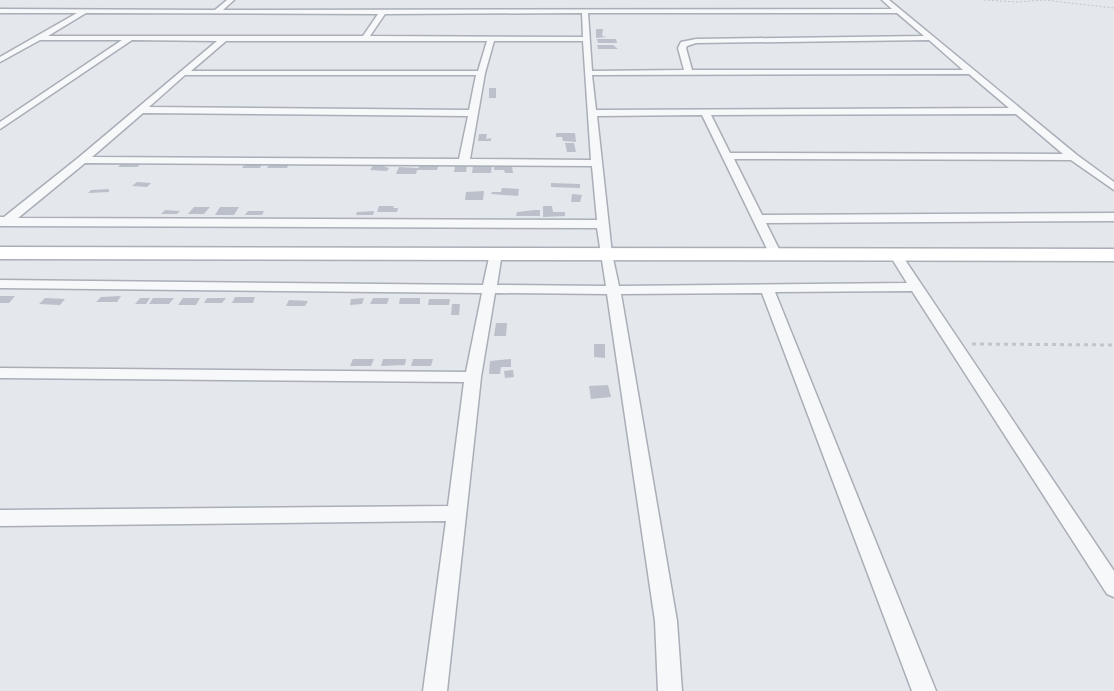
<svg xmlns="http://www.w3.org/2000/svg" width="1114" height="691" viewBox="0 0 1114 691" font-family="'Fira Sans',sans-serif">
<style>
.building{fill:#bbc0ca}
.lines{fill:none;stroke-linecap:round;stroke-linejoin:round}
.street-casing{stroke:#a9aeb7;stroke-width:3}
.secondary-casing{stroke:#a9aeb7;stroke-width:3}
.path-far1{stroke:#c2c5cb;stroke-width:1;stroke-dasharray:2 2;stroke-linecap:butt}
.path{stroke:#c2c5cb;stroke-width:3;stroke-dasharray:4 4;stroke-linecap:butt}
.street{fill:#f7f8fa;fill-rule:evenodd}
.secondary{fill:#fff;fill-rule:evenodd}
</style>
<rect width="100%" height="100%" fill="#e4e7ec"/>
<path class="building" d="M 596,29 L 603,29 L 602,36 L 607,37 L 596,38 Z
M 597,39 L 616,39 L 617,43 L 598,43 Z
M 597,45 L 613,45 L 618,49 L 598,49 Z
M 489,88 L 496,88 L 496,98 L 489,98 Z
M 556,133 L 575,133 L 576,142 L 563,141 L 562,137 L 556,137 Z
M 479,134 L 487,134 L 486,139 L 491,138 L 491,141 L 478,141 Z
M 565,143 L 574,143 L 576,152 L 567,152 Z
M 121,164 L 140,165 L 137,167 L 118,167 Z
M 245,164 L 262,164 L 260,168 L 242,168 Z
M 289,164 L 287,168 L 267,168 L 269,165 Z
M 422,164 L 439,164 L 437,170 L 417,170 L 416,174 L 396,174 L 399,167 L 418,168 Z
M 373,166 L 383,166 L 389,168 L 387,171 L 370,170 Z
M 455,166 L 467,166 L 466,172 L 454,172 Z
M 473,166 L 492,166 L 491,173 L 472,173 Z
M 512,166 L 513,173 L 505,173 L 504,170 L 494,170 L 494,167 Z
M 137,182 L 151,183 L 147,187 L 132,186 Z
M 551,183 L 580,184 L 580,188 L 551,187 Z
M 502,188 L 519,189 L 518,196 L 491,194 L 492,192 L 501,192 Z
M 109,189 L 109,192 L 88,193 L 91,190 Z
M 484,191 L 483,200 L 465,200 L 466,192 Z
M 572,194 L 582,195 L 580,202 L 571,202 Z
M 379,206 L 394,206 L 393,208 L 398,208 L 397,212 L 377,212 Z
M 543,206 L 552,206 L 553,212 L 565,212 L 565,216 L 543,217 Z
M 194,207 L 210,207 L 204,214 L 188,214 Z
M 220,207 L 239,207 L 234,215 L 215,215 Z
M 165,210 L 180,211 L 177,214 L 161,214 Z
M 535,210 L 540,210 L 540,216 L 516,216 L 517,212 Z
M 248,211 L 264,211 L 262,215 L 245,215 Z
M 374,211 L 373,215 L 356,215 L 357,212 Z
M 0,296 L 15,296 L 9,303 L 0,303 Z
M 121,296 L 117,302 L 96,302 L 101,297 Z
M 235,297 L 255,297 L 253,303 L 232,303 Z
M 45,298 L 65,299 L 60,305 L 39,304 Z
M 140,298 L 150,298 L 146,304 L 135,304 Z
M 153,298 L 174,298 L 169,304 L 149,304 Z
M 183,298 L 200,298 L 196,305 L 178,305 Z
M 207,298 L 226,298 L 222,303 L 204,303 Z
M 364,298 L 362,304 L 350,305 L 351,299 Z
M 373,298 L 389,298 L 387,304 L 370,304 Z
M 400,298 L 420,298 L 420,304 L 399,304 Z
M 429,299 L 450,299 L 449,305 L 428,305 Z
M 289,300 L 308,301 L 305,306 L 286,306 Z
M 452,304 L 460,304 L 459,315 L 451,315 Z
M 496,323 L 507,323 L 506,336 L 494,336 Z
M 594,344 L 605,344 L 605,358 L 594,357 Z
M 353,359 L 374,359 L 371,366 L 350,366 Z
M 383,359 L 406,359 L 405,365 L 381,366 Z
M 413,359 L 433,359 L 431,366 L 411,366 Z
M 511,359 L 511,367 L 501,367 L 500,374 L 489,374 L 490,361 Z
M 513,370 L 514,377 L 505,378 L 504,371 Z
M 608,385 L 611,397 L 591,399 L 589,386 Z"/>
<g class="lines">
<g class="street-casing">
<path id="street" d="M 227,0 L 234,0 L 223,10 L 892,9 L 882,0 L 889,0 L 1077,155 L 1114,182 L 1114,190 L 1071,160 L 734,159 L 762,215 L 1114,213 L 1114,221 L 766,223 L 781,253 L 775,257 L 769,253 L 702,115 L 597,116 L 612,254 L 619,286 L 907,283 L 889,254 L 895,250 L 899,251 L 1114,571 L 1114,597 L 1107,594 L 912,291 L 775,292 L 936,691 L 912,691 L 762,293 L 621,294 L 677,621 L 682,691 L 658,691 L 655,621 L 607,294 L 495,293 L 481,377 L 447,691 L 423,691 L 446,521 L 0,526 L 0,510 L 448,506 L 464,382 L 0,378 L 0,368 L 466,372 L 482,293 L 0,288 L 0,280 L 483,285 L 490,253 L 496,249 L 502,253 L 497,285 L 606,286 L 597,228 L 0,226 L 0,217 L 4,217 L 78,158 L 217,41 L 132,40 L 0,129 L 0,122 L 122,40 L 40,40 L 0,62 L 0,57 L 77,13 L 0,13 L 0,9 L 215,10 ZM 86,13 L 378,14 L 363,36 L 48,36 ZM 582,13 L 583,37 L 370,36 L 385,14 ZM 588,13 L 897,13 L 924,36 L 696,39 L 681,42 L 678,48 L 684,70 L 592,71 ZM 929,40 L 963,70 L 692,70 L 686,48 L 687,46 L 696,43 ZM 226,41 L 487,41 L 478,71 L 191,71 ZM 494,41 L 583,41 L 591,160 L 470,159 L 485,73 ZM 969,74 L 1009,108 L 596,110 L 592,75 ZM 185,75 L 476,75 L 469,110 L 149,107 ZM 143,113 L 468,116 L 459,159 L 92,157 ZM 1016,114 L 1063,154 L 730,153 L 711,115 ZM 85,163 L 592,166 L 597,220 L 18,218 Z"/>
</g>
<g class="secondary-casing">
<path id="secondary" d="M 0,247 L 1114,249 L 1114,261 L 0,259 Z"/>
</g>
<path class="path-far1" d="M 984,0 L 1017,2 L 1044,0 L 1114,8"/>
<path class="path" d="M 972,344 L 1114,345"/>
<use href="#street" class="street"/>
<use href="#secondary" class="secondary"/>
</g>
</svg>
